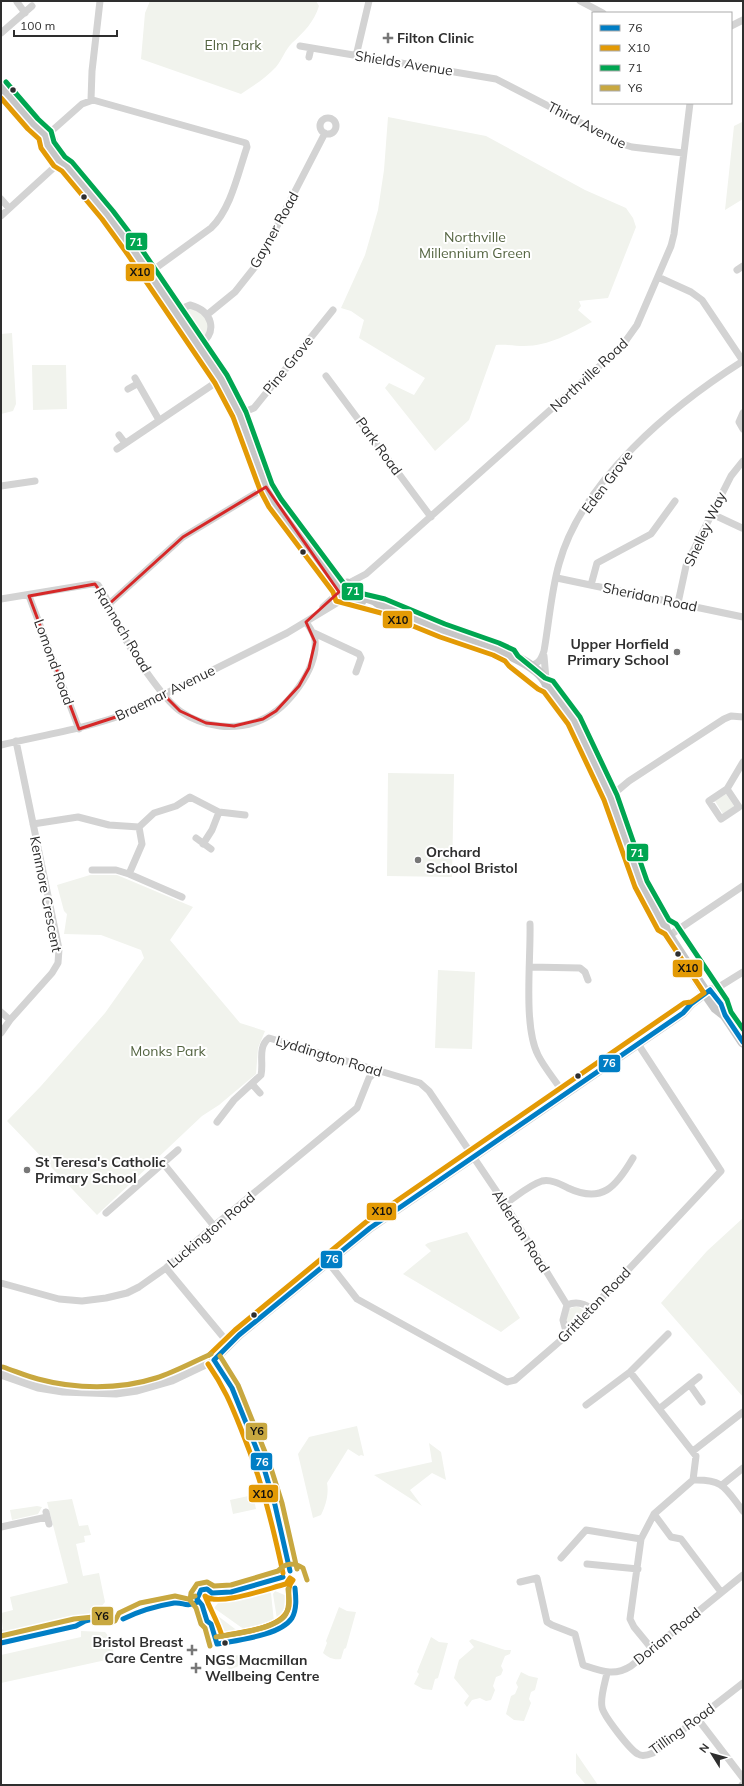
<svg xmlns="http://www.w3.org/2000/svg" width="744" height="1786" viewBox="0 0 744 1786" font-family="Mulish,sans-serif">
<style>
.green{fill:#f1f3ed}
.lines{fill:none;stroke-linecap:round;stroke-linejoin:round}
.minor{stroke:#d3d3d3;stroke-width:7}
.tertiary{stroke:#d3d3d3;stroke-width:9}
.primary{stroke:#c6c6c6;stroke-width:11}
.bus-1-casing{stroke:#fff;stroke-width:8}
.bus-2-casing{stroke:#fff;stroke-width:8}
.bus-3-casing{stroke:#fff;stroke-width:8}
.bus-4-casing{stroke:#fff;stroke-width:8}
.bus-1{stroke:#007ec5;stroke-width:5}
.bus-2{stroke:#e39a05;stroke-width:5}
.bus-3{stroke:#00a651;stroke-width:5}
.bus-4{stroke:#c8a840;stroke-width:5}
.marked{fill:none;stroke:#d62828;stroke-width:3;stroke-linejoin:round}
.poi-dot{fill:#777;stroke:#fff;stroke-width:1.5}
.bus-dot{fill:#2e2e2e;stroke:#fff;stroke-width:1.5}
.labels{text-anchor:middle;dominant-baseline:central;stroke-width:4;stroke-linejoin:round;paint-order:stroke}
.poi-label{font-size:14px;font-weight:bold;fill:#2e2e2e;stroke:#fff;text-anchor:start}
.park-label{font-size:14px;fill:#546441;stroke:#fff}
.street-label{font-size:14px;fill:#2e2e2e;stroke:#fff}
.line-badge{stroke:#fff;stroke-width:1.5}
.badge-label{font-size:11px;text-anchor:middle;font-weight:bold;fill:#fff}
.pale-badge-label{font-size:11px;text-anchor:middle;font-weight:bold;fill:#111}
</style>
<rect width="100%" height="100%" fill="#fff"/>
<path class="green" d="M 150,1 L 316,1 L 319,6 C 314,22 304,32 292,43 C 285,50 282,60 276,67 C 266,78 253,86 241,94 L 141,59 L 145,13 Z
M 388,117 L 486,136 L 585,190 L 626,208 L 633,218 L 636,227 L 608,298 L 579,301 L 581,306 L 578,310 L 592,322 C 571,333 549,346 524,346 C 515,346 505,344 496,345 L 469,420 L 435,451 L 385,388 L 389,383 L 414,395 L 425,378 L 359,338 L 364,320 L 351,311 L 341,308 L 365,255 L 378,210 L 384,170 Z
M 742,122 L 743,199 L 725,210 L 734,126 Z
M 189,308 C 206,313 215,322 203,339 L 183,310 Z
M 12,333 L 16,404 L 13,411 L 1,414 L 1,334 Z
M 32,365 L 66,365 L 67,409 L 33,410 Z
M 388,773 L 454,774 L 452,877 L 387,876 Z
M 726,794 L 734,806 L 723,814 L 715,801 Z
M 90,875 L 117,875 L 193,907 L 170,940 L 240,1023 L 265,1031 L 258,1048 L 256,1074 L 219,1105 L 202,1116 L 97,1215 L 7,1121 L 41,1086 L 105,1013 L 144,958 L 141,950 L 101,935 L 64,934 L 67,914 L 64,911 L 57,885 Z
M 438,970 L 475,972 L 472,1049 L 435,1048 Z
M 743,1218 L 743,1397 L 661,1303 L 707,1251 Z
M 467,1232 L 520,1318 L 501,1332 L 403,1274 L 431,1251 L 425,1245 L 428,1243 Z
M 574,1307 L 579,1307 L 586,1312 L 568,1328 L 566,1317 L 569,1309 Z
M 357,1426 L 364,1456 L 361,1455 L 359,1456 L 348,1449 L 327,1483 C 329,1493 326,1505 321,1515 L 313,1518 L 298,1454 L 309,1437 Z
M 429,1443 L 441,1452 L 446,1480 L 432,1473 L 410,1490 L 422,1506 L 374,1475 L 432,1462 Z
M 253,1495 L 256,1509 L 233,1514 L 230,1500 Z
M 72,1499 L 79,1526 L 88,1525 L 91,1535 L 84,1536 L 85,1542 L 76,1544 L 83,1576 L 99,1573 L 105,1602 L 97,1612 L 75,1620 L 69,1620 L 1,1635 L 1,1630 L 3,1629 L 1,1613 L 13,1610 L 10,1597 L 68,1583 L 47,1502 Z
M 37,1506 L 42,1507 L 38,1514 L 12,1520 L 10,1510 Z
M 268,1590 L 271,1593 L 274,1622 L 272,1625 L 245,1630 L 214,1608 L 218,1603 L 239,1596 Z
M 275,1591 L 287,1596 L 289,1600 L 279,1620 L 277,1619 L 273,1594 Z
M 339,1607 L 347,1611 L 356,1612 L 346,1648 L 344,1649 L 341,1659 C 333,1660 329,1658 323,1653 L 327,1643 L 326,1641 Z
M 217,1616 L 218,1616 L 239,1632 L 220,1635 Z
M 81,1631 L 105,1632 L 110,1638 L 115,1658 L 1,1683 L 1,1655 L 81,1637 Z
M 431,1637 L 439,1642 L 448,1643 L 438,1678 L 435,1679 L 432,1690 L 423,1689 L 414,1684 L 419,1674 L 417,1672 Z
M 472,1639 L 505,1650 L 511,1650 L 510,1654 L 505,1656 L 501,1666 L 503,1670 L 501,1675 L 496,1677 L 493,1686 L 495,1690 L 491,1700 L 486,1701 L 480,1698 L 472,1700 L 467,1707 L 464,1703 L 469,1696 L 454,1678 L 459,1660 L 474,1647 L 469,1641 Z
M 234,1655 L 252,1657 L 246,1663 L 229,1670 L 225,1658 Z
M 521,1672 L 529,1676 L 538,1678 L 535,1690 L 531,1692 L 529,1699 L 531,1703 L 524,1721 L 514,1720 L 506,1714 L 511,1696 L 515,1694 L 518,1687 L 516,1683 Z
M 576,1753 L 598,1785 L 586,1785 L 576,1773 Z"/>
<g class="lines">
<path class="minor" d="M 580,1 L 603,13
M 17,2 L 25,13
M 731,26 L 743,20
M 1,33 L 32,6
M 300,46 L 496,79 L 622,144 L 632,147 L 683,153
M 356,56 L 369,1
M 309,57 L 311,48
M 91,100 L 92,71 L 100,1
M320 126a8 8 0 1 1 16 0a8 8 0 1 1-16 0Z
M 46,136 L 82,104 L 93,100 L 246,143 L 247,147 C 238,173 231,209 211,228 L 149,273
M 1,199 L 9,208
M 1,216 L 60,162
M 737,270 L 743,266
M 658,277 L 691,292 L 702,300 L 743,361
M 176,311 L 190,305 C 212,311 219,331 199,346
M 208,314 L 235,292 L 258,263 L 325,133
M 326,376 L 431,517
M 135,378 L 159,420
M 128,389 L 137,384
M 743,413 L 739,422 L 743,429
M 239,414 L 254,408 L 333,310
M 119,435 L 125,443
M 117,449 L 221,379
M 1,486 L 35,481
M 712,514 L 742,528
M 557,578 L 743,617
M 347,584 L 366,574 L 383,559 L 622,346 L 637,325 L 671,246 L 674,234 L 690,103
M 591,585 L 597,563 L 651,534 L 675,501
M 29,596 L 79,729
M 1,599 L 92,584 L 98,585 C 109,598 112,616 121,631 C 131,651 163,699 180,711 C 204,728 235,731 261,720 C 287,709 318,669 315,640 C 314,633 310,628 306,622
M 678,603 L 686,566 L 691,555 L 731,476 L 743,461
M 109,604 L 183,537 L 266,487
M 323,607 L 339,592
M 314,633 L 359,654 L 361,658 L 356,672
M 544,656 L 546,679
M 530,666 C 539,663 541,660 544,651 C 549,623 551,592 559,564 C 582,480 672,406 743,361
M 1,745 C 43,735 84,729 125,714 L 287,633 L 345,598
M 727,789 L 739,807 L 721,819 L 709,801 L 727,789 L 743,762
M 610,797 L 629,781 L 724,719 L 731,716 L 743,717
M 33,824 L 78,817 L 109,825 L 139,827 L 154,813 L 176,806 L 190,797 L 219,812 L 245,815
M 196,838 L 211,849
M 203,844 L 212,830 L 219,812
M 92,870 L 116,870 L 129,874 L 182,897
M 129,874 L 142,844 L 139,827
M 530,924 C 531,959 523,1026 538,1055 C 545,1069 556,1081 564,1094
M 673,933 L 743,886
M 530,967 L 580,968 L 585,972 L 588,980
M 710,990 L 722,985 L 743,972
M 714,995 L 722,985
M 1,1012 L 10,1020
M 1,1033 L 10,1020 L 52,973 L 58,963 L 59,949 L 16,741
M 252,1084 L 260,1093
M 217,1122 L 234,1100 L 261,1075 C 264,1063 257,1047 269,1038 L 420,1083 L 429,1091 L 505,1204 L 567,1305
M 163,1163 L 214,1226
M 505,1204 C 516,1197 529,1185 542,1181 C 551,1179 560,1184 568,1188 C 602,1204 616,1187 633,1158
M 106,1213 L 178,1150
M 328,1262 L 357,1299 L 507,1382 L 515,1380 L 567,1335 L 721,1171 L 638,1044
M 166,1268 L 229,1344
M 1,1283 L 59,1299 L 82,1301 L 106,1298 L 127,1293 L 139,1287 L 166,1268 L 214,1226 L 357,1108 L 369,1078 L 373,1074 L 379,1072
M 567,1335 L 563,1320 L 567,1305 C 576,1301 584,1303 592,1309
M 630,1372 L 696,1456 L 693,1480 L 654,1514 L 641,1539 L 630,1619 L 634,1627 L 652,1649
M 690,1385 L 702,1402
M 586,1405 L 630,1372 L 668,1334
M 659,1409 L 699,1377
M 693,1451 L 743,1412
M 693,1480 C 724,1479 725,1488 743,1511
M 722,1485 L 743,1468
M 46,1512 L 49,1524
M 654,1514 L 671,1537 L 681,1539 L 721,1592
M 1,1527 L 47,1517
M 561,1558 L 586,1530 L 641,1539
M 587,1564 L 638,1569
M 520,1582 L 537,1578 L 547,1622 L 552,1625 L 575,1634 L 583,1665 C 601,1671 614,1677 631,1666 L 743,1575
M 607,1673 C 605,1683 600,1697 602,1707 C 603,1715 630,1750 638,1754 C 642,1757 648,1755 653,1753 L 743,1683
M 697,1718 L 743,1778
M 742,1785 L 743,1784"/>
<path class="tertiary" d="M 1,1374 L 38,1387 L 63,1391 L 116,1393 L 137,1390 L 172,1380 L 214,1360 L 239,1335 L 370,1228 L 683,1013 L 691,1004 L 710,990"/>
<path class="primary" d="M 1,87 L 33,124 L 52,140
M 46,136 C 48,146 56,164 67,166 L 108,215 L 132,248 L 221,379 L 239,414 L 266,487 L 275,503 L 339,589
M 352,592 L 375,600 L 383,606 C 404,614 424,624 445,632 C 472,642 538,657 548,686 L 574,720 L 592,757 L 610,797 L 641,884 L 664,926 L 666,932 L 709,998 L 716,1008 L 725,1015
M 349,597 L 352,594 L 352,588 L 347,584 L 343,585 L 339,589 L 341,596 L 361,601
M 724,1008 L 725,1015 L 743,1042"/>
<g class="bus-1-casing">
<path id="bus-1" d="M 710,990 L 721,1004 L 725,1015 L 743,1042
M 214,1360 L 239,1335 L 370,1228 L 683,1013 L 691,1004 L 710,990
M 214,1360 L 232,1388 L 263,1465 L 275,1505 L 290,1571
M 123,1619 C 139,1611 156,1606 174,1603 C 185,1602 184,1608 198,1602
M 1,1643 L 76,1626 L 85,1621 L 101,1617
M 217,1644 L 211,1624 L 207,1621 L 202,1605 L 197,1599 L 201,1590 L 207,1589 L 212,1593 L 231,1592 L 283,1577
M 217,1644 C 237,1640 280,1636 292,1618 C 297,1609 296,1598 295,1588"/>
</g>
<g class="bus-2-casing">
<path id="bus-2" d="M 1,98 L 28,129 L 39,139 L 41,148 L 54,166 L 62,171 L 102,219 L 126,252 L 215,383 L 233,417 L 260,490 L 269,507 L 333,592 L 336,601 L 381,613 L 440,637 L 493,655 L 505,661 L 509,666 L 538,689 L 544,692 L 568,724 L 604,800 L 635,887 L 658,930 L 665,934 L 704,993 L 691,1002 L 684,1003 L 366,1222 L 235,1330 L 209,1355
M 208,1364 C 224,1387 231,1404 241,1429 C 261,1478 272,1522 283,1573
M 290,1578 L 293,1580 C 286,1588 290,1596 289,1606 C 285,1629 241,1632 222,1636 C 218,1622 210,1609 205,1596 C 218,1607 269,1588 286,1584 Z"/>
</g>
<g class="bus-3-casing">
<path id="bus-3" d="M 6,82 L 38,119 L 51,131 L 54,142 L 65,157 L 72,162 L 113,211 L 138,244 L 227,375 L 246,412 L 272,484 L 281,499 L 345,585 L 347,590 L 385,599 L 445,624 L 499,643 L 514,650 L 518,656 L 545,678 L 553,681 L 580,717 L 617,795 L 647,881 L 669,920 L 676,924 L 727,1000 L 731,1012 L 743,1029"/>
</g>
<g class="bus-4-casing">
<path id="bus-4" d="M 220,1356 L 238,1385 L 269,1462 L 282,1503 L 297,1569
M 3,1367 C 15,1371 26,1376 38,1379 C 75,1389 119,1390 156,1378 C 175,1372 193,1362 211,1354
M 1,1636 L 74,1619 L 103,1616 L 112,1622 L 115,1621 L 119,1613 L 140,1603 L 175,1596 L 188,1599 L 195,1596
M 216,1637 C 233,1634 278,1629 286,1614 C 290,1606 289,1597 288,1589
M 210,1646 L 205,1628 L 201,1624 L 196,1608 L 190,1600 L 191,1593 L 197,1584 L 207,1582 L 214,1586 L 231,1585 L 278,1571 C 285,1563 294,1562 303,1568 L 307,1580"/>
</g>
<use href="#bus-1" class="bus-1"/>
<use href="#bus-2" class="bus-2"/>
<use href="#bus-3" class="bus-3"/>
<use href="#bus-4" class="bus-4"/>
</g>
<path class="marked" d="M 266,487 L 339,592 L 306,622 L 315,642 L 309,668 L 299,686 L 276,711 L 263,719 L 234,726 L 206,723 L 180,711 L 164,695 L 125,714 L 79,729 L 29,596 L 95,584 L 109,604 L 183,537 Z"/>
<g class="poi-dot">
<path d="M386 32h4v4h4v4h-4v4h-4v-4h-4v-4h4z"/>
<circle cx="677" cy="652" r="4"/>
<circle cx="418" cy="860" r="4"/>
<circle cx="27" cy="1170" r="4"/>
<path d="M190 1644h4v4h4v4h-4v4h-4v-4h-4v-4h4z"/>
<path d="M194 1662h4v4h4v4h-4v4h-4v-4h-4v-4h4z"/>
</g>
<g class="bus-dot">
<circle cx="13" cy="90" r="3.5"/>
<circle cx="84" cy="197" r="3.5"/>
<circle cx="303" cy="552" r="3.5"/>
<circle cx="678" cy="954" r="3.5"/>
<circle cx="578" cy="1076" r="3.5"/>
<circle cx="254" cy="1315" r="3.5"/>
<circle cx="225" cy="1643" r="3.5"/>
</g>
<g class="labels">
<g class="poi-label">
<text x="397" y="38">Filton Clinic</text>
<text x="669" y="644" text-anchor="end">Upper Horfield<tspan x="669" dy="16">Primary School</tspan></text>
<text x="426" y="852">Orchard<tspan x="426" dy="16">School Bristol</tspan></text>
<text x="35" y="1162">St Teresa's Catholic<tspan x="35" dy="16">Primary School</tspan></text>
<text x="183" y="1642" text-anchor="end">Bristol Breast<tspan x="183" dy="16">Care Centre</tspan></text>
<text x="205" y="1660">NGS Macmillan<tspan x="205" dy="16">Wellbeing Centre</tspan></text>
</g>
<g class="park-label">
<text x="233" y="45">Elm Park</text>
<text x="475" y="237">Northville<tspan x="475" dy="16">Millennium Green</tspan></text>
<text x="168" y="1051">Monks Park</text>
</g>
<g class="street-label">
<text transform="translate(404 63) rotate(9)">Shields Avenue</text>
<text transform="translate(587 125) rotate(27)">Third Avenue</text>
<text transform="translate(274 230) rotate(-61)">Gayner Road</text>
<text transform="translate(288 365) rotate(-51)">Pine Grove</text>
<text transform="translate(589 375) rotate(-43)">Northville Road</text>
<text transform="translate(379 446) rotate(54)">Park Road</text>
<text transform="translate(607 482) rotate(-53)">Eden Grove</text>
<text transform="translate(705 529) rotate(-65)">Shelley Way</text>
<text transform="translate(650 597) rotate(12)">Sheridan Road</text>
<text transform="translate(123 630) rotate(59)">Rannoch Road</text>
<text transform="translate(54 662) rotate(70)">Lomond Road</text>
<text transform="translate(165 693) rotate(-26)">Braemar Avenue</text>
<text transform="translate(46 894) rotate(79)">Kenmore Crescent</text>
<text transform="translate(329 1056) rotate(17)">Lyddington Road</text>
<text transform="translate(211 1230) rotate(-40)">Luckington Road</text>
<text transform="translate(521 1231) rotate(58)">Alderton Road</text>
<text transform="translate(594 1305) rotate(-46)">Grittleton Road</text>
<text transform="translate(667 1636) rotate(-39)">Dorian Road</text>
<text transform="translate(682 1729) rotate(-36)">Tilling Road</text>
</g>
</g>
<g class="line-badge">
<rect x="125" y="232" width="23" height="19" rx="4" fill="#00a651"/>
<rect x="125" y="263" width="30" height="19" rx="4" fill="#e39a05"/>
<rect x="341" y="582" width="23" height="19" rx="4" fill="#00a651"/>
<rect x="382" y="610" width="31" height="19" rx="4" fill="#e39a05"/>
<rect x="626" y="843" width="23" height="19" rx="4" fill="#00a651"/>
<rect x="672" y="959" width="31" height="19" rx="4" fill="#e39a05"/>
<rect x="598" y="1054" width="23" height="19" rx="4" fill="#007ec5"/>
<rect x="366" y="1202" width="31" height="19" rx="4" fill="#e39a05"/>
<rect x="320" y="1250" width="23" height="19" rx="4" fill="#007ec5"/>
<rect x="245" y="1422" width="23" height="19" rx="4" fill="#c8a840"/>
<rect x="250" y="1452" width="23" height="19" rx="4" fill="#007ec5"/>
<rect x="248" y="1484" width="31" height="19" rx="4" fill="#e39a05"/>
<rect x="91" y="1606" width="23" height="20" rx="4" fill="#c8a840"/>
</g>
<g class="badge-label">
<text x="136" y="246">71</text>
<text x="353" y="595">71</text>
<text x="637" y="857">71</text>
<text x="609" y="1067">76</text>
<text x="332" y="1263">76</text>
<text x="262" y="1466">76</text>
</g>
<g class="pale-badge-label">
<text x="140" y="276">X10</text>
<text x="398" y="624">X10</text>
<text x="688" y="972">X10</text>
<text x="382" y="1215">X10</text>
<text x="257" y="1435">Y6</text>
<text x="263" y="1498">X10</text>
<text x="102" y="1620">Y6</text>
</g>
<rect width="744" height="1786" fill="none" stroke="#2e2e2e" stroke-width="4"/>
<rect x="592" y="12" width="140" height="92" fill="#ffffff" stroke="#ababab"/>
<rect x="600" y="25" width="20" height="6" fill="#007ec5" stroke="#ababab"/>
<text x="628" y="32" font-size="12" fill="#2e2e2e">76</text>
<rect x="600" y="45" width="20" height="6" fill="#e39a05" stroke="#ababab"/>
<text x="628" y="52" font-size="12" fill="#2e2e2e">X10</text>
<rect x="600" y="65" width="20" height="6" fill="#00a651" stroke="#ababab"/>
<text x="628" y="72" font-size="12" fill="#2e2e2e">71</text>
<rect x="600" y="85" width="20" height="6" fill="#c8a840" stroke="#ababab"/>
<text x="628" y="92" font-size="12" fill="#2e2e2e">Y6</text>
<g transform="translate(712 1754) rotate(307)" stroke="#ffffff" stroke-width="3" paint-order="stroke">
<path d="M0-3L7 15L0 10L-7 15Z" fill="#2e2e2e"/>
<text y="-6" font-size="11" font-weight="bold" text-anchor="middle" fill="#2e2e2e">N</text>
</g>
<path d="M14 30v6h103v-6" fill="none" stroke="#2e2e2e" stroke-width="2"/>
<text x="20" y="30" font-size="12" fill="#2e2e2e" stroke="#ffffff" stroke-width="3" paint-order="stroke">100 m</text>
</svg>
